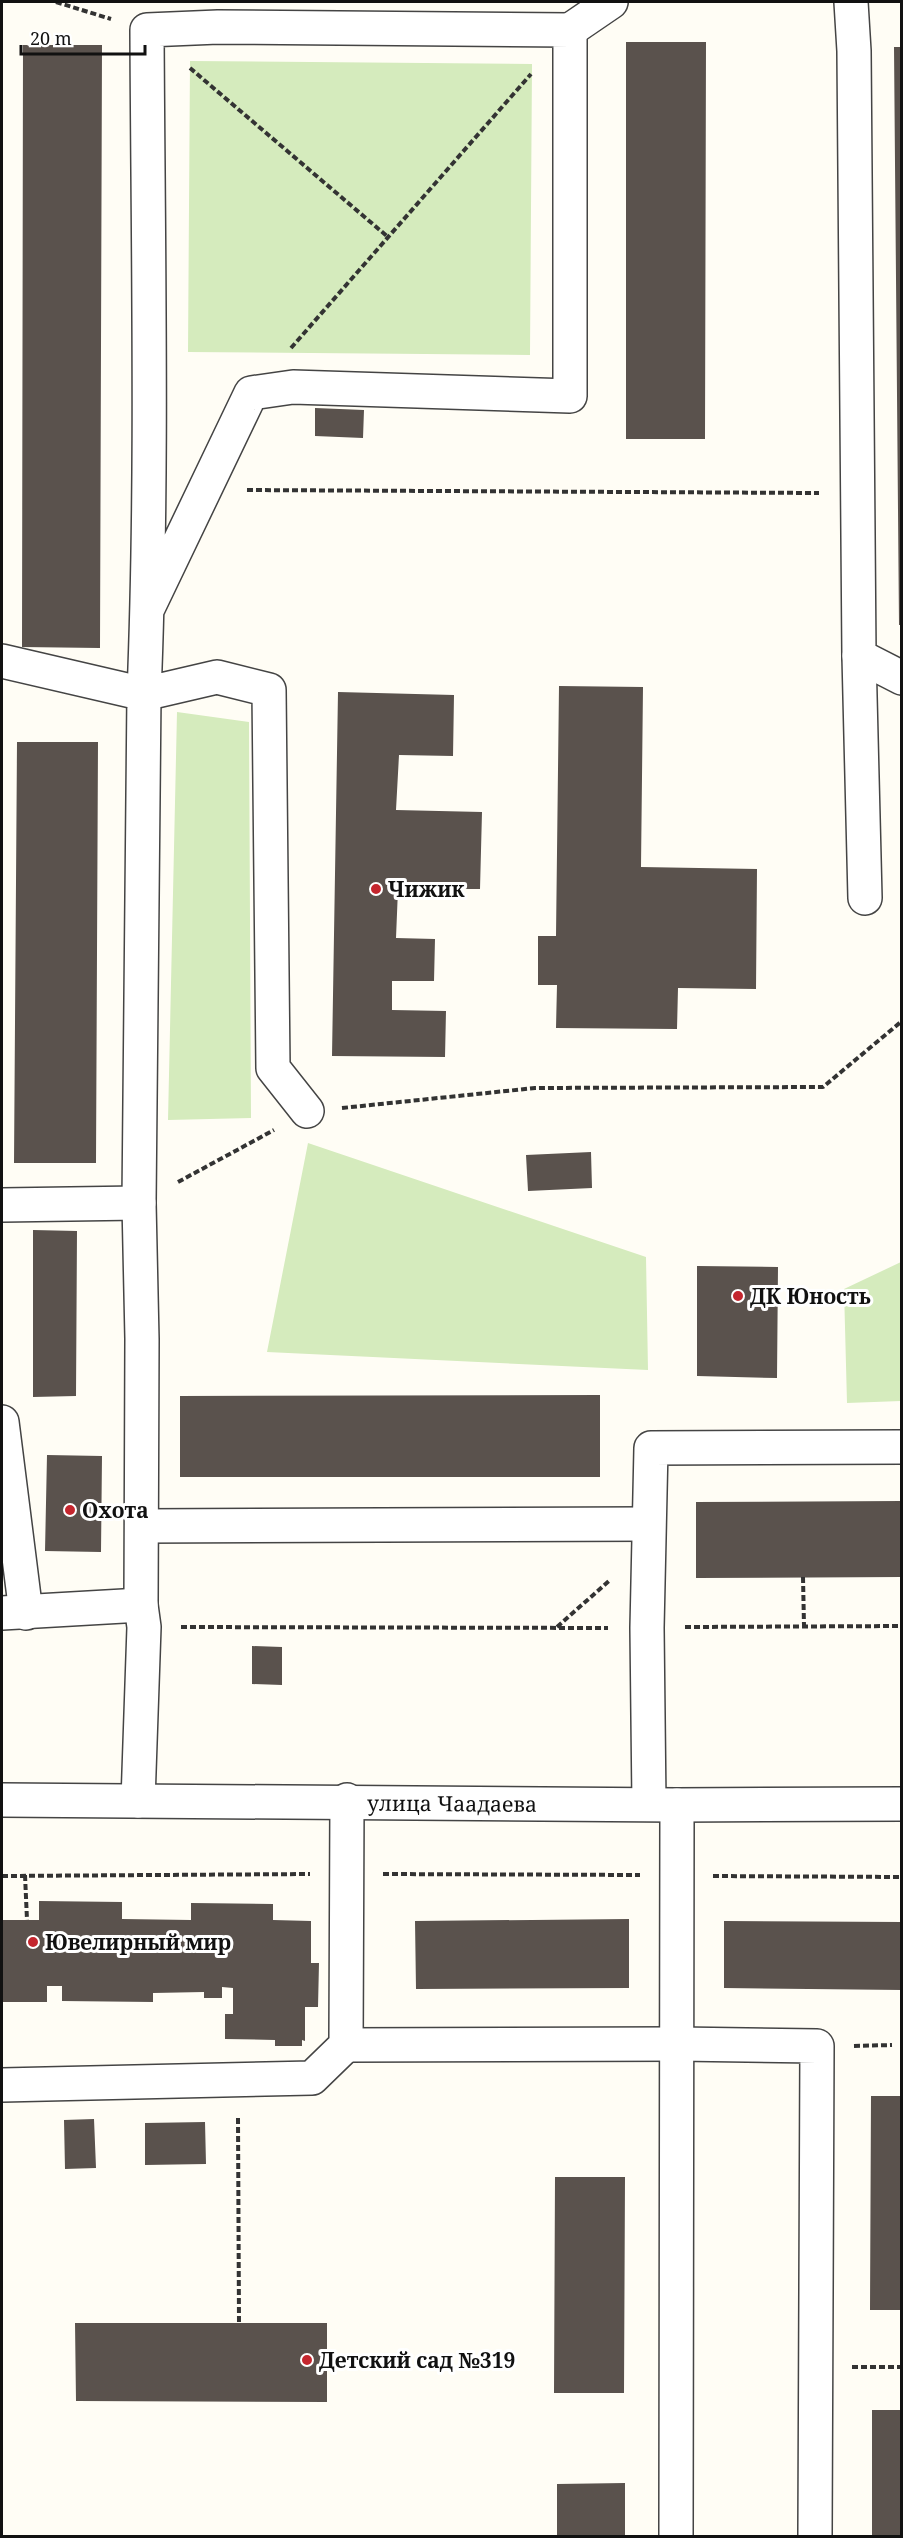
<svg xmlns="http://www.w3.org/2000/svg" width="903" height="2538" viewBox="0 0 903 2538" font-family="'Noto Serif',serif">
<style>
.green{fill:#d5ebbd}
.building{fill:#5a524d}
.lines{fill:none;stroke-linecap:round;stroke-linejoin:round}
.minor-casing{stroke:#444;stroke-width:36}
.path{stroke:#333;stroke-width:4;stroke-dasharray:6 3;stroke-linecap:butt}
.minor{stroke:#fff;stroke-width:33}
.poi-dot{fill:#c4262e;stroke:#fff;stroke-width:2}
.labels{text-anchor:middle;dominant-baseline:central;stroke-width:6;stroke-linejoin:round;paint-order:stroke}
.poi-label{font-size:21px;font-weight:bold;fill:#111;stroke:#fff;text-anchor:start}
.street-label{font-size:21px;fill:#111;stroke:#fff}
</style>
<rect width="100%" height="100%" fill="#fffdf5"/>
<path class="green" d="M 190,61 L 532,64 L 530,355 L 188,352 Z
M 177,712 L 249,722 L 251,1118 L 168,1120 Z
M 308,1143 L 646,1257 L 648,1370 L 267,1352 Z
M 901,1262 L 901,1401 L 847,1403 L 844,1289 Z"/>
<path class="building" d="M 626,42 L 706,42 L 705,439 L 626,439 Z
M 23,45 L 102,45 L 100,648 L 22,647 Z
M 894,47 L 902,47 L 902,625 L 899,625 Z
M 315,408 L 364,410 L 363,438 L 315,436 Z
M 559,686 L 643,687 L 641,867 L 757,869 L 756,989 L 678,988 L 677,1029 L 556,1028 L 557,985 L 538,985 L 538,936 L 556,936 Z
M 338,692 L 454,695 L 453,756 L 399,755 L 396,810 L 482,812 L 480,889 L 398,889 L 396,938 L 435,939 L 434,981 L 392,981 L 392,1010 L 446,1011 L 445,1057 L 332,1056 Z
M 17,742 L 98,742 L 96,1163 L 14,1163 Z
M 591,1152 L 592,1188 L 528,1191 L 526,1155 Z
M 33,1230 L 77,1231 L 76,1396 L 33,1397 Z
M 697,1266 L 778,1267 L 777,1378 L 697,1376 Z
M 600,1395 L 600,1477 L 180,1477 L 180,1396 Z
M 47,1455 L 102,1456 L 101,1552 L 45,1551 Z
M 902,1501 L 902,1577 L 696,1578 L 696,1502 Z
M 252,1646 L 282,1647 L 282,1685 L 252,1684 Z
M 39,1901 L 122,1902 L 122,1919 L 191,1920 L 191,1903 L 273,1904 L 273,1920 L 311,1921 L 311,1963 L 319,1963 L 318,2007 L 305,2007 L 305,2041 L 302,2040 L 302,2046 L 275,2046 L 275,2040 L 225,2039 L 225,2014 L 233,2014 L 233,1988 L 222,1987 L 222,1998 L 204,1998 L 204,1992 L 153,1993 L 153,2002 L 62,2001 L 62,1986 L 47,1986 L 47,2002 L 2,2002 L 3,1920 L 39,1920 Z
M 629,1919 L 629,1988 L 416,1989 L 415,1921 Z
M 724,1921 L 902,1922 L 902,1990 L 724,1988 Z
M 871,2096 L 902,2096 L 902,2310 L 870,2310 Z
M 94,2119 L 96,2168 L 65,2169 L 64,2120 Z
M 205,2122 L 206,2164 L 145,2165 L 145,2123 Z
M 555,2177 L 625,2177 L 624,2393 L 554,2393 Z
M 75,2323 L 327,2323 L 327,2402 L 76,2401 Z
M 872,2410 L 902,2410 L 902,2536 L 872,2536 Z
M 625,2483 L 625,2536 L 557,2536 L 557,2484 Z"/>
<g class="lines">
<g class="minor-casing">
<g id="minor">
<path d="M 851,2 L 854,51 L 859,656 L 902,678"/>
<path d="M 570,30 L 611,2"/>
<path d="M 147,610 L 251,393 L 293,387 L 570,396 L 570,30 L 218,27 L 147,30 C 148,251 153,473 144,694 L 217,677 L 269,690 L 273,1068 L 307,1111"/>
<path d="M 859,656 L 865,898"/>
<path d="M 2,661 L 144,694 L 139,1203 L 142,1339 L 141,1605 L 144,1627 L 138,1801"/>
<path d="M 2,1205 L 139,1203"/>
<path d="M 2,1422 L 26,1613"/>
<path d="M 142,1526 L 648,1524"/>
<path d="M 2,1613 L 141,1605"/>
<path id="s1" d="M 2,1800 L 677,1805 L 902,1804"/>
<path d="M 649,1804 L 647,1628 L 651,1448 L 902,1447"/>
<path d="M 346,2045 L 678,2044 L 817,2046 L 815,2536"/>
<path d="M 2,2085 L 312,2078 L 346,2045 L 347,1800"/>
<path d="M 676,2536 L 677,1805"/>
</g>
</g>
<path class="path" d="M 56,2 L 111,19
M 190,68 L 388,237
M 291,348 L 531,74
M 247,490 L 819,493
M 342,1108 L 535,1088 L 823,1087 L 902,1021
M 178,1182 L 274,1130
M 803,1577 L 804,1626
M 181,1627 L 608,1628
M 557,1627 L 610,1580
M 685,1627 L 902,1626
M 383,1874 L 640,1875
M 25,1875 L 27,1920
M 2,1876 L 310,1874
M 713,1876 L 902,1877
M 854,2046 L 892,2045
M 238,2118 L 239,2323
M 852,2367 L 902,2367"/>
<use href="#minor" class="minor"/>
</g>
<g class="poi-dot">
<circle cx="376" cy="889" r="6"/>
<circle cx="738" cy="1296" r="6"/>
<circle cx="70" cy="1510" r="6"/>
<circle cx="33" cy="1942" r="6"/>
<circle cx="307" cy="2360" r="6"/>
</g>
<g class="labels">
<g class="poi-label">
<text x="388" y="889">Чижик</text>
<text x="750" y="1296">ДК Юность</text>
<text x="82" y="1510">Охота</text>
<text x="45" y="1942">Ювелирный мир</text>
<text x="319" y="2360">Детский сад №319</text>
</g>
<g class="street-label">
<text stroke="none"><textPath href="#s1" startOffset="450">улица Чаадаева</textPath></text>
</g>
</g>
<rect width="903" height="2538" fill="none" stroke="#111111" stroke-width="6"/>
<path d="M21 45v9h124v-9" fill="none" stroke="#111111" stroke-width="3"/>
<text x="30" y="45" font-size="18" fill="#111111" stroke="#ffffff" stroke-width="4.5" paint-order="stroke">20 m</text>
</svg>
